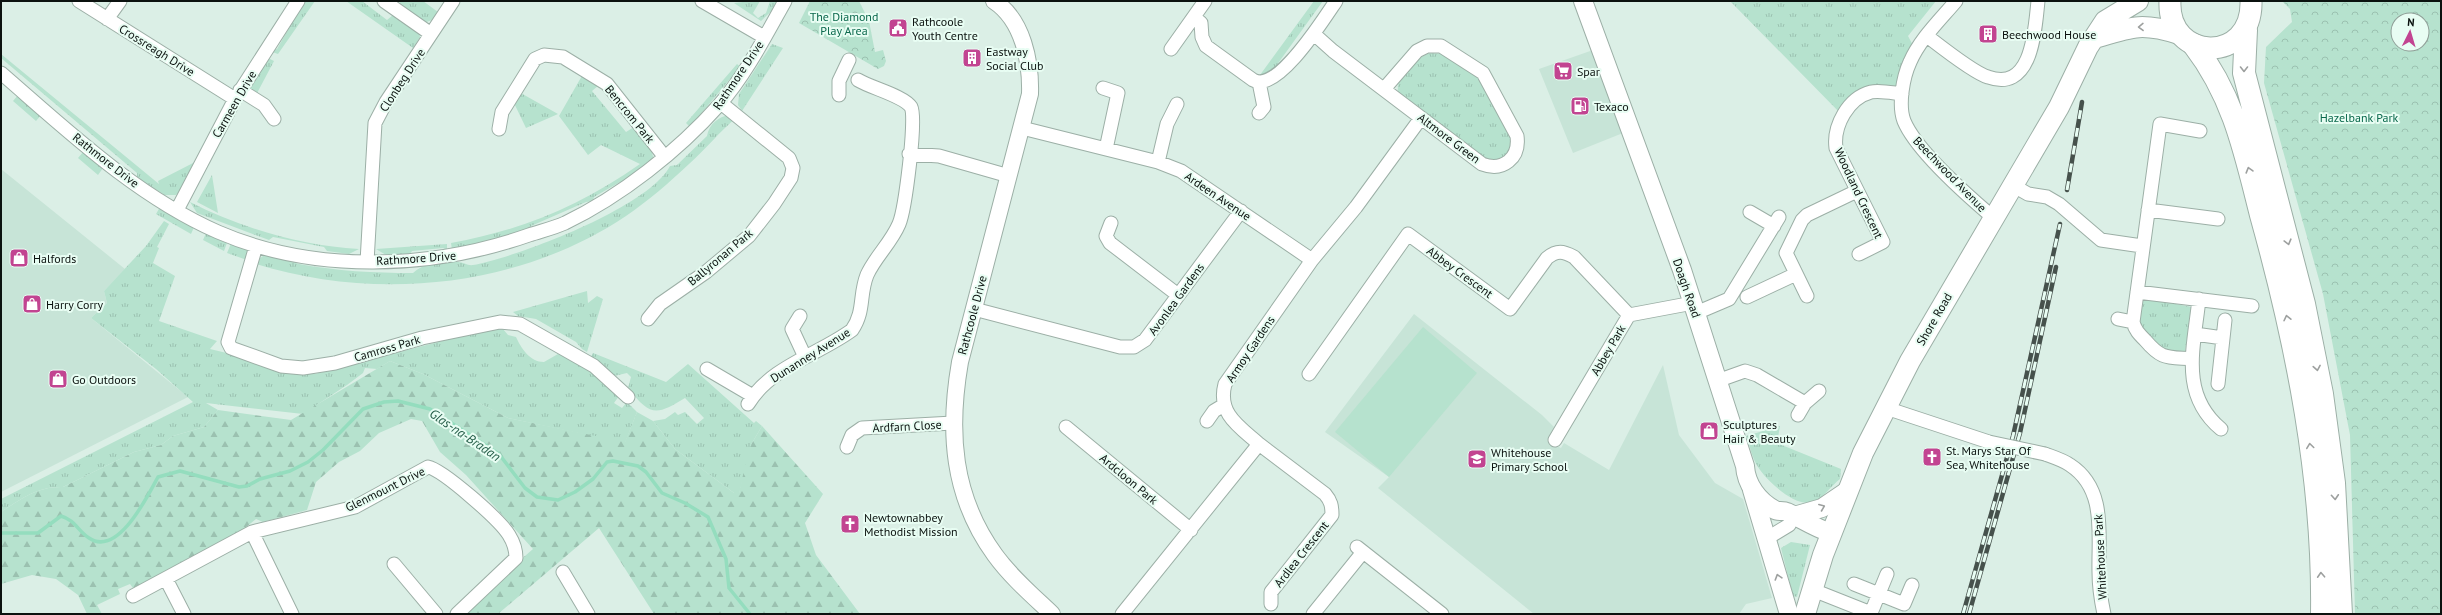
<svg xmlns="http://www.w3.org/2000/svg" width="2442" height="615" viewBox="0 0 2442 615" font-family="'PT Sans',sans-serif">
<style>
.built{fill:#c7e4d7}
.grass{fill:url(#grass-tufts)}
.forest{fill:url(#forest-firs)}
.park{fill:url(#park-crowns);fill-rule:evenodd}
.pitch{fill:#b6e2ce}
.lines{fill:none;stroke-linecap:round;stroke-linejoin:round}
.stream{stroke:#94ddbe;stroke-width:3.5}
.minor-casing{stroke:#9cafa6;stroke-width:15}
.tertiary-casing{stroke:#9cafa6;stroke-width:18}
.secondary-casing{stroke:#9cafa6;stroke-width:20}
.primary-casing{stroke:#9cafa6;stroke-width:22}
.trunk-casing{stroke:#9cafa6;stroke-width:23}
.motorway-casing{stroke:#9cafa6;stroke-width:24}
.minor{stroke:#fff;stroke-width:13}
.tertiary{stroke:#fff;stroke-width:16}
.secondary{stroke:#fff;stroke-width:18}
.primary{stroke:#fff;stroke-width:20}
.trunk{stroke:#fff;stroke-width:21}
.motorway{stroke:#fff;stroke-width:22}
.rail-casing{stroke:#46514c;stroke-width:4.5}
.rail{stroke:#e8fdf3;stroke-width:3;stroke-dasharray:9;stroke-linecap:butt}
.minor-bridge-casing{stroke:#9cafa6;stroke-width:15;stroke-linecap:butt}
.minor-bridge{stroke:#fff;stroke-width:13}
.oneway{stroke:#9da09f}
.labels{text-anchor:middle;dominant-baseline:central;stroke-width:4;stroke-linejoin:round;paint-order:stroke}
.park-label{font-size:12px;fill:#0a684c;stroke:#e8fdf3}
.poi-label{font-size:12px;fill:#0b120f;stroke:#e8fdf3;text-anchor:start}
.street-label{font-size:12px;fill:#0b120f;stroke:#e8fdf3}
.water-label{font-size:13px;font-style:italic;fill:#255d48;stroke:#e8fdf3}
</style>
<defs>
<pattern id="grass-tufts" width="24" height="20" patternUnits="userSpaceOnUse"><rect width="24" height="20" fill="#b6e2ce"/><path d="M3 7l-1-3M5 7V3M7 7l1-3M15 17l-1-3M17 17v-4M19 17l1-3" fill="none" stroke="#9bc1b0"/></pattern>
<pattern id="forest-firs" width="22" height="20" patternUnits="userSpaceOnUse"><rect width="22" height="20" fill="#b6e2ce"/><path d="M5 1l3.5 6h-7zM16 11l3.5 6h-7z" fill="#9bc1b0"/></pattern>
<pattern id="park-crowns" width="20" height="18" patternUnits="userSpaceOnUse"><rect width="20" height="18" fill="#b6e2ce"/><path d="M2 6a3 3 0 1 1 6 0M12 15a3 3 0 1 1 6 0" fill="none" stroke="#9bc1b0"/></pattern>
</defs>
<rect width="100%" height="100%" fill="#dbefe6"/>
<path class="built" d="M 1593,50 L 1623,133 L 1573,153 L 1539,69 Z
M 1,169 L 125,269 L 104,291 L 107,303 L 91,318 L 188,397 L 1,492 Z
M 1414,314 L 1542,415 L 1554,427 L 1547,441 L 1561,448 L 1564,443 L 1609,470 L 1663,365 L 1679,435 L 1715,483 L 1743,499 L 1772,598 L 1746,604 L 1739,614 L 1534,614 L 1378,488 L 1389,477 L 1325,432 Z"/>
<path class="grass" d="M 301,1 L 315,1 L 278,54 L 269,51 L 277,49 L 293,21 L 293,13 Z
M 346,1 L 362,1 L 387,20 L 393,15 L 419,33 L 420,37 L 413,48 Z
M 400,1 L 423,1 L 438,12 L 432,20 L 424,23 L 399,6 Z
M 751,1 L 760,1 L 753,13 L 758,18 L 766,13 L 770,1 L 782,1 L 761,21 L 734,3 Z
M 1314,1 L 1323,1 L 1271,73 L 1260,75 Z
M 1730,1 L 1936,1 L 1908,36 L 1916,51 L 1902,94 L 1878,92 L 1843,116 Z
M 772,44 L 783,48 L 742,111 L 738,105 L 739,94 Z
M 1430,53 L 1444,54 L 1477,75 L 1511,138 L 1510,152 L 1497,161 L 1484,159 L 1404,99 L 1398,92 C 1395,77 1417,57 1430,53 Z
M 1,54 L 159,184 L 158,181 L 195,162 L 182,188 L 176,195 L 165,195 L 137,178 L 137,173 L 1,58 Z
M 266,57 L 274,61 L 255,97 L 250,92 L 250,88 Z
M 737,64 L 742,68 L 735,79 L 730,79 L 699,116 L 700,120 L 691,128 L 686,123 Z
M 583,74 L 599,85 L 592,91 L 626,132 L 634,127 L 651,148 L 654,161 L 624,183 L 620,182 L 594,197 L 593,201 L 586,202 L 531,226 L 530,229 L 496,241 L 452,250 L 451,243 C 523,230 580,206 640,164 L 601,145 L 588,155 L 559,116 Z
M 519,92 L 558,114 L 526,128 L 513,101 Z
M 19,94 L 42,114 L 36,121 L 13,101 Z
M 730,115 L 737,117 C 720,131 706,149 689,164 C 670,182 648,201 626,216 C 520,287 378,302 256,264 C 258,258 265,254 271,254 C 285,252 290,262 299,264 C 337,271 374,273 413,273 C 423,263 444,260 458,262 C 463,262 468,266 473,265 C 518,257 649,207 670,166 L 677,165 L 707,136 C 709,124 719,116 730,115 Z
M 84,151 L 103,168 L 98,175 L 78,158 Z
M 212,175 L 218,213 L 197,202 Z
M 190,202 C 241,228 302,246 359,249 L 349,254 L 327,251 L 324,247 L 273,237 L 269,240 L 197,213 Z
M 160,207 L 195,225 L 191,234 L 156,214 Z
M 164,221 L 169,224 L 157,247 L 159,248 L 153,263 L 175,276 L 159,321 L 217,341 L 210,349 L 315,374 L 496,327 L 503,329 L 508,335 L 516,337 C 521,348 530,362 544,362 L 558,354 L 586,365 L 619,396 L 614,403 L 622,408 L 627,402 L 637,412 L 625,443 L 508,418 L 423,374 L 390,361 L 377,369 L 365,368 L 363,373 L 347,385 L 303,414 L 206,403 L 218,410 L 204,427 L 173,436 L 161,445 L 134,452 L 63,487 C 38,486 21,499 1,512 L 1,499 L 193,402 L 156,369 L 91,318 L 107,303 L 104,291 L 146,246 Z
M 207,231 L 228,240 L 224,251 L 203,240 Z
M 232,241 L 248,250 L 247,260 L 227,253 Z
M 447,244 L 447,250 L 443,248 L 412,251 L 410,254 L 386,255 L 376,249 Z
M 587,291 L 588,303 L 597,296 L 603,299 L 587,352 L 582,349 L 576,342 L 536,319 L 518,316 L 513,312 Z
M 2145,298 L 2191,307 L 2185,352 L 2167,354 L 2140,326 L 2139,308 Z
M 593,353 L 666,382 L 688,364 L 754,423 L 756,421 L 762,426 L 752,443 L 739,494 L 734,493 L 675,449 L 653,421 L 665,419 L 675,412 L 678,415 L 685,412 L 697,424 L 704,418 L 685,398 C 656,416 650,416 628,388 L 631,377 L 627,373 L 614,376 L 591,357 Z
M 1780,426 L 1777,443 L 1841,469 L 1840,479 C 1832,485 1824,497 1815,501 C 1797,510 1767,481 1758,467 C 1752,458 1750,446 1746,436 Z
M 1791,542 L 1810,545 L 1797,597 L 1793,596 L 1781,548 Z"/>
<path class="forest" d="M 390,361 L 423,374 L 508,418 L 625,442 L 637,412 L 653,421 L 675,449 L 734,493 L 739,493 L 747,457 L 752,443 L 762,426 L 823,494 L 805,523 L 816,555 L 860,614 L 654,614 L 599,528 L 498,614 L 458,614 L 533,549 L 466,475 L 440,452 L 422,421 L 411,419 L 379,433 L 360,451 L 339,462 L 316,482 L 307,510 L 263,522 L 256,519 L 240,532 L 133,588 L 130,584 L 118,589 L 120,594 L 97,605 L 102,614 L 87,614 L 78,595 L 56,579 L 32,575 L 1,584 L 1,512 C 21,499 38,486 63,487 L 134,452 L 161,445 L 173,436 L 204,427 L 218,410 L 291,420 Z"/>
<path class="park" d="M 810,1 L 859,1 L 869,21 L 875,52 L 883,50 L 886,61 L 884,66 L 878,69 L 799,23 Z
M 2282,1 L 2441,1 L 2441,614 L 2355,614 L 2350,435 L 2323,294 L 2264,83 L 2266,47 L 2292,22 L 2290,9 ZM 2398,20 L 2422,20 L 2422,44 L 2398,44 Z"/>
<path class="pitch" d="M 1423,327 L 1477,373 L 1389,477 L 1335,432 Z"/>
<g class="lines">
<path class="stream" d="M 1,533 L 38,533 L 61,516 C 75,520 78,531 89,538 C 118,558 148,495 158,477 L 180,471 L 239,487 L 247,486 L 260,479 L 290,471 L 308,462 L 323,450 L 363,409 L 384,402 L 398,401 L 430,409 L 499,454 L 525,488 L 537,497 L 558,500 L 575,492 L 593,479 L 607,462 L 613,461 L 638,466 L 646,472 L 662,493 L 685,503 L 708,517 L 726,559 L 729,588 L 750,614"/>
<g class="minor-casing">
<path id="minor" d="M 79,1 L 235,99
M 384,1 L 431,34
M 702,1 L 764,37
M 1956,1 C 1940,20 1920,39 1910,62 C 1903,77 1898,105 1904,121 C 1917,152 1969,197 1995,219
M 1194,17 L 1201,23 L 1202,37 L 1206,46 L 1253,80 C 1277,94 1325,17 1336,1
M 107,19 L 120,1
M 1314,34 L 1333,51 L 1482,164 C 1503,172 1520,158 1517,136 L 1483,73 L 1441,46 L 1427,46 L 1417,51 L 1384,89
M 1927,36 C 1940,46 1974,73 1988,77 C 2033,93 2035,28 2038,1
M 1171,49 L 1205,1
M 1,73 C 68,131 136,196 218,232 C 315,274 432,269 529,235 C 541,231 554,228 565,223 C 621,196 678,151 719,105 C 745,76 766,35 785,1
M 1259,82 L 1264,107 L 1259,113
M 1103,88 L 1118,93 L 1106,149
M 240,90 L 264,105 L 274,119
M 839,95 L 839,81 L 849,60
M 1022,128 L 1158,162 L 1181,171 L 1312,260
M 499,129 L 502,112 L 535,59 L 544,55 L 563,57 L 607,84 L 664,156
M 909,154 L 939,156 L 1009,176
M 1158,162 L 1167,124 L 1177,104
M 2014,186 L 2028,194 L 2047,197 L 2059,204 L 2101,240 L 2142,246
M 177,210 L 235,99 L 298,1
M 2148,210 L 2218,219
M 1750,212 L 1774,226
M 1111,223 L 1106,236 L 1110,243 L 1178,295
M 256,246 L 228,342 L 231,348 L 281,366 L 303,368 L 335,363 L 422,338 L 500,322 L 520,324 L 594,366 L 628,397
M 1859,254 L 1883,242 L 1836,148 C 1833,126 1848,98 1871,92 C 1880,90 1893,93 1902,94
M 367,262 L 375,123 L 386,102 L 453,1
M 2137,292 L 2252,306
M 1807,296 L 1786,253 L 1802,220 L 1807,215 L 1857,191
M 1747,297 L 1796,274
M 2199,299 C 2194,347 2179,394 2221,429
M 974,309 L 1120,347 L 1134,347 L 1145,340 L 1241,211
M 1696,313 L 1729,299 L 1779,217
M 800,316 L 792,329 L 805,357
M 648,319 L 660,304 L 706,272 L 749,236 L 774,204 L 791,178 L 793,168 L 789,158 L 721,103
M 2118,319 L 2133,322
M 2195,334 L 2223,338
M 2192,359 C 2167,357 2162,360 2145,340 C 2139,334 2135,330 2133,322 L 2160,124 L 2200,131
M 707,369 L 753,396
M 1309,374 L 1408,234 L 1510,309 L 1547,258 C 1557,250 1563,251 1574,257 L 1629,315
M 1717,381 L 1745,371 L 1757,375 L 1805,403
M 2218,384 L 2225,320
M 748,404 C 771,366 818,355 852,330 C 865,311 859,295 867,275 C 875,257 891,243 899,224 C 905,210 917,118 911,107 C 904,96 871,88 858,80
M 1886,408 L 1989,442
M 1798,415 L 1805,403 L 1819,391
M 1207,421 L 1214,411 L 1224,405
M 1066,427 L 1191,530
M 1555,440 L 1629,315 L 1693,303
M 1259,444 L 1325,494 C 1331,501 1332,506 1332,515 L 1271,592 L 1271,604
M 847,447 L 852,435 L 862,428 L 953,423
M 2045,454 C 2053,457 2063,460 2070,465 C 2107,489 2098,535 2099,572 C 2099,586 2101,600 2104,614
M 1766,539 L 1789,525 L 1794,516
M 1357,547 L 1442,614
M 394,564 L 436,614
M 563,572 L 588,614
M 166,579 L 184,614
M 1854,584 L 1904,604 L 1912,585
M 1813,590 L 1871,613 L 1887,574
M 133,596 L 252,532
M 292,614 L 252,532 L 355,507 L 428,467 C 443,470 500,520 509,535 C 514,543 516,549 516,558 L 457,614
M 1122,614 L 1259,444 C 1240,427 1217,414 1225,384 L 1312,260 L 1356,207 L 1421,118
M 1313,614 L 1363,552"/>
</g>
<g class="tertiary-casing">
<path id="tertiary" d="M 994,1 C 1023,20 1031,62 1030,94 L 960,362 C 948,431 952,496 995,555 C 1011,577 1032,595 1052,614"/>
</g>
<g class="secondary-casing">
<path id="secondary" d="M 1583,1 L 1682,270 L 1745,466 C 1746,484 1758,501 1775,510 C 1778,512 1783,510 1787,512 C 1802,519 1815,528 1831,533
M 1752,490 L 1789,614
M 1794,516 L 1822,508 L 1847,491"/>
</g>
<g class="primary-casing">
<path id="primary" d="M 2095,38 C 2131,27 2141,22 2179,34
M 1805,614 L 1823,555 L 1863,453 L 1910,361 L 2059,107 L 2088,47 L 2105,21 L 2138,1"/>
</g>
<g class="trunk-casing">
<path id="trunk" d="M 2170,1 C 2167,62 2253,65 2251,1"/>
</g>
<g class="motorway-casing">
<path id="motorway" d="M 2246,30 L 2244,73 L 2304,304 L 2322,394 L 2334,483 L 2341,614
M 2194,45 C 2234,97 2245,152 2261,215 C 2297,344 2324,480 2322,614"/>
</g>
<use href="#minor" class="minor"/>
<use href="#tertiary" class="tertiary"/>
<use href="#secondary" class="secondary"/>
<use href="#primary" class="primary"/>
<use href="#trunk" class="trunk"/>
<use href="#motorway" class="motorway"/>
<g class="rail-casing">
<path id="rail" d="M 2067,190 L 2082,102
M 1963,614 L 2013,436 L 2060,224
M 1969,614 L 2020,433 L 2056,267"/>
</g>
<use href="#rail" class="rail"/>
<g class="minor-bridge-casing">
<path id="minor-bridge" d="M 1989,442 L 2045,454"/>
</g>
<use href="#minor-bridge" class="minor-bridge"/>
</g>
<defs><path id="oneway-chevron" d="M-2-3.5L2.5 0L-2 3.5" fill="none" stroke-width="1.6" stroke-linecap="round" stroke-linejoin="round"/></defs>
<g class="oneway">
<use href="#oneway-chevron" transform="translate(2141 27) rotate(179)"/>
<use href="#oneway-chevron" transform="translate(2244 69) rotate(90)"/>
<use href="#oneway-chevron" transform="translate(2249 170) rotate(-106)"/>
<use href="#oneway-chevron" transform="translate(2288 242) rotate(75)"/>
<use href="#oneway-chevron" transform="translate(2287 318) rotate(-103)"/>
<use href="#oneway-chevron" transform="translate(2317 368) rotate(80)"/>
<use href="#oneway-chevron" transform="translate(2310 446) rotate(-98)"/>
<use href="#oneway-chevron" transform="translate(2335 497) rotate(86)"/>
<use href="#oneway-chevron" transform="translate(1822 507) rotate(-22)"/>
<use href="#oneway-chevron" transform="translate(2321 575) rotate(-93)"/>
<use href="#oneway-chevron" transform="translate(1778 577) rotate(-107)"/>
</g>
<defs>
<g id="civic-square" transform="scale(1)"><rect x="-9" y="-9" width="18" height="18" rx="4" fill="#c24491" stroke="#e8fdf3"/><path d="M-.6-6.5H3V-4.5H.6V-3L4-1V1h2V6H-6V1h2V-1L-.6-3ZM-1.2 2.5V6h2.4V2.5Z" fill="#fff"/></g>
<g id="building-square" transform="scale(1)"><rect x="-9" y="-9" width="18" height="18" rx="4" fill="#c24491" stroke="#e8fdf3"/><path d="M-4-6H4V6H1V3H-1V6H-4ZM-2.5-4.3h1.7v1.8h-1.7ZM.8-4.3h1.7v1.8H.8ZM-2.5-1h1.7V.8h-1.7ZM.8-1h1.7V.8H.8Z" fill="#fff"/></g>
<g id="supermarket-square" transform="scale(1)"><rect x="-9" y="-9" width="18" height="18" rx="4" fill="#c24491" stroke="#e8fdf3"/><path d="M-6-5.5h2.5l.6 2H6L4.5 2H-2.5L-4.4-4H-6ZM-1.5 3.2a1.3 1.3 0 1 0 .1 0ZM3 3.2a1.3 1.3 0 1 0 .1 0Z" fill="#fff"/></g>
<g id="fuel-square" transform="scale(1)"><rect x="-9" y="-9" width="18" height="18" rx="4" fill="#c24491" stroke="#e8fdf3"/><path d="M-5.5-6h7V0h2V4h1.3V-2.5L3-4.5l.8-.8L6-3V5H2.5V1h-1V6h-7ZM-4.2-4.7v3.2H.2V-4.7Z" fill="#fff"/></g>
<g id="shop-square" transform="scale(1)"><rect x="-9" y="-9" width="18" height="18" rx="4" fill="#c24491" stroke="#e8fdf3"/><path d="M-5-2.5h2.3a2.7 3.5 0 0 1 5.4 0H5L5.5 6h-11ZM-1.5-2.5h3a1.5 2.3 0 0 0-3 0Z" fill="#fff"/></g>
<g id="church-square" transform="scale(1)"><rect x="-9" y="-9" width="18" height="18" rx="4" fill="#c24491" stroke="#e8fdf3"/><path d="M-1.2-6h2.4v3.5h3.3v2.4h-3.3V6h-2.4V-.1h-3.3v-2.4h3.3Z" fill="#fff"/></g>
<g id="school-square" transform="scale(1)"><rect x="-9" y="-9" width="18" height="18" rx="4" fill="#c24491" stroke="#e8fdf3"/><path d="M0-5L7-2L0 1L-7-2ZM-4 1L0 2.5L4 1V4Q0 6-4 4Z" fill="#fff"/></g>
</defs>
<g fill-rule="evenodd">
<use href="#civic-square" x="898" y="28"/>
<use href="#building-square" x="1988" y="34"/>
<use href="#building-square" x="972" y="58"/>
<use href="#supermarket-square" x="1563" y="71"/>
<use href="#fuel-square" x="1580" y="106"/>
<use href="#shop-square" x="19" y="258"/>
<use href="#shop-square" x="32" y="304"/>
<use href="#shop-square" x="58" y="379"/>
<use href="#shop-square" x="1709" y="431"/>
<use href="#church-square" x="1932" y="457"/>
<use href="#school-square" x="1477" y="459"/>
<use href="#church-square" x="850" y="524"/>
</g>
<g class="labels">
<g class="park-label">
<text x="844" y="16">The Diamond<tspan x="844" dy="14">Play Area</tspan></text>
<text x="2359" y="117">Hazelbank Park</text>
</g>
<g class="poi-label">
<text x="912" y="21">Rathcoole<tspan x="912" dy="14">Youth Centre</tspan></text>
<text x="2002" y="34">Beechwood House</text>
<text x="986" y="51">Eastway<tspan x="986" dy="14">Social Club</tspan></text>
<text x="1577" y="71">Spar</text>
<text x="1594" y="106">Texaco</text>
<text x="33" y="258">Halfords</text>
<text x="46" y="304">Harry Corry</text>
<text x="72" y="379">Go Outdoors</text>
<text x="1723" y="424">Sculptures<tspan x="1723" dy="14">Hair &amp; Beauty</tspan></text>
<text x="1946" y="450">St. Marys Star Of<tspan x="1946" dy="14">Sea, Whitehouse</tspan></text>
<text x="1491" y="452">Whitehouse<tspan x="1491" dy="14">Primary School</tspan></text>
<text x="864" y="517">Newtownabbey<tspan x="864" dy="14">Methodist Mission</tspan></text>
</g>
<g class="street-label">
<text transform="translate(157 50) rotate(32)">Crossreagh Drive</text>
<text transform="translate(738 75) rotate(-56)">Rathmore Drive</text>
<text transform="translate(402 80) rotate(-57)">Clonbeg Drive</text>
<text transform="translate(234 104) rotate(-60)">Carmeen Drive</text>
<text transform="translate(630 114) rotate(51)">Bencrom Park</text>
<text transform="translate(1449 138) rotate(37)">Altmore Green</text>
<text transform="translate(106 160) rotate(38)">Rathmore Drive</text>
<text transform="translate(1950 174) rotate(46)">Beechwood Avenue</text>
<text transform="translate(1859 193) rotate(65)">Woodland Crescent</text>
<text transform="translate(1218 196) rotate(34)">Ardeen Avenue</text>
<text transform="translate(720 257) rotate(-40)">Ballyronan Park</text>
<text transform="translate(416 258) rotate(-4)">Rathmore Drive</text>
<text transform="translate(1460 272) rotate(36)">Abbey Crescent</text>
<text transform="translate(1687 288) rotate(71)">Doagh Road</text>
<text transform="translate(1176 299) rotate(-54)">Avonlea Gardens</text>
<text transform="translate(972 315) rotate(-75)">Rathcoole Drive</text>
<text transform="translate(1934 319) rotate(-60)">Shore Road</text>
<text transform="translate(387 348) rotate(-16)">Camross Park</text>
<text transform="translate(1250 349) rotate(-56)">Armoy Gardens</text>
<text transform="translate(1608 350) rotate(-60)">Abbey Park</text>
<text transform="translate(810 355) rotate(-32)">Dunanney Avenue</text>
<text transform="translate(907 426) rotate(-3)">Ardfarn Close</text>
<text transform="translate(1129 479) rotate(40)">Ardcloon Park</text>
<text transform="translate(385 489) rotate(-26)">Glenmount Drive</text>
<text transform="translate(1301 554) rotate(-52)">Ardlea Crescent</text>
<text transform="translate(2100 557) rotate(-93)">Whitehouse Park</text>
</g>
<g class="water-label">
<text transform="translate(465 435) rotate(34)">Glas-na-Bradan</text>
</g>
</g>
<rect width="2442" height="615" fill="none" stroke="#0b120f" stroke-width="4"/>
<g transform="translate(2410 32) rotate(5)"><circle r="19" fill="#e8fdf3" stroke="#909f98"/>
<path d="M0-3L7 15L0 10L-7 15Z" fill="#c24491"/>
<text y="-6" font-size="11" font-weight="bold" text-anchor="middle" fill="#0b120f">N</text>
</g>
</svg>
